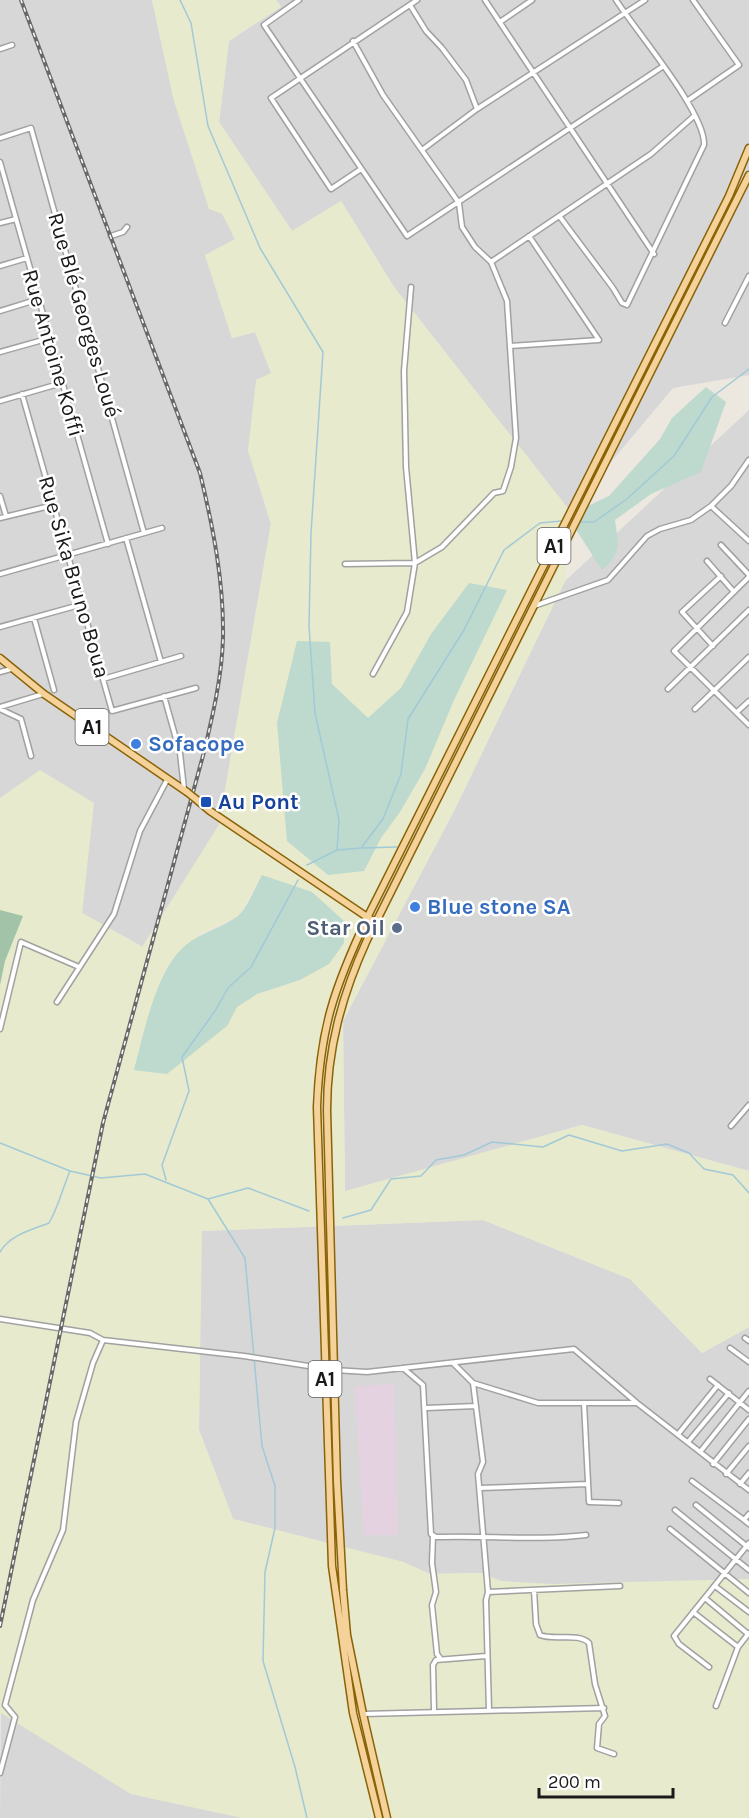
<svg xmlns="http://www.w3.org/2000/svg" width="749" height="1818" viewBox="0 0 749 1818" font-family="Karla,sans-serif">
<style>
.residential{fill:#d8d7d7}
.industrial{fill:#e4d2e0}
.farmland{fill:#e7eacc;fill-rule:evenodd}
.wetland{fill:#bed9cd}
.cemetery{fill:#a3c3a9}
.lines{fill:none;stroke-linecap:round;stroke-linejoin:round}
.stream{stroke:#a2c9d7;stroke-width:1.5}
.street-casing{stroke:#a1a1a1;stroke-width:7}
.primary-casing{stroke:#896308;stroke-width:9}
.street{stroke:#fff;stroke-width:4}
.primary{stroke:#f6d29b;stroke-width:6}
.rail-casing{stroke:#686868;stroke-width:4}
.rail{stroke:#fff;stroke-width:1.5;stroke-dasharray:4.5;stroke-linecap:butt}
.primary-bridge-casing{stroke:#896308;stroke-width:9;stroke-linecap:butt}
.primary-bridge{stroke:#f6d29b;stroke-width:6}
.shop-dot{fill:#3f7fe0;stroke:#fff;stroke-width:2}
.transit-dot{fill:#1a4fb4;stroke:#fff;stroke-width:2}
.service-dot{fill:#5c6f8a;stroke:#fff;stroke-width:2}
.labels{text-anchor:middle;dominant-baseline:central;stroke-width:5;stroke-linejoin:round;paint-order:stroke}
.shield{fill:#fff;stroke:#5f5f5f;stroke-width:1.5}
.shield-label{font-size:21px;font-weight:bold;fill:#1a1a1a}
.street-label{font-size:22px;fill:#1a1a1a;stroke:#fff}
.shop-label{font-size:22px;font-weight:bold;fill:#366cbe;stroke:#fff;text-anchor:start}
.transit-label{font-size:22px;font-weight:bold;fill:#164399;stroke:#fff;text-anchor:start}
.service-label{font-size:22px;font-weight:bold;fill:#4e5e75;stroke:#fff;text-anchor:end}
</style>
<rect width="100%" height="100%" fill="#ece8e0"/>
<path class="residential" d="M 0,0 L 152,0 L 174,101 L 235,240 L 205,255 L 232,338 L 255,332 L 272,374 L 248,450 L 271,524 L 219,825 L 143,947 L 82,913 L 93,803 L 0,798 Z
M 276,0 L 749,0 L 749,375 L 673,388 L 570,511 L 394,287 L 341,201 L 292,231 L 219,122 L 229,41 L 281,7 Z
M 749,410 L 749,1171 L 582,1125 L 345,1192 L 343,1021 L 455,809 L 565,581 Z
M 483,1220 L 630,1279 L 702,1353 L 749,1327 L 749,1699 L 481,1573 L 430,1574 L 403,1562 L 233,1519 L 199,1430 L 201,1231 Z
M 1,1712 L 131,1794 L 243,1818 L 0,1818 Z"/>
<path class="industrial" d="M 394,1383 L 398,1535 L 364,1535 L 355,1387 Z"/>
<path class="farmland" d="M 152,0 L 276,0 L 281,6 L 229,41 L 219,122 L 292,231 L 341,201 L 394,287 L 570,511 L 565,581 L 455,809 L 343,1021 L 345,1191 L 582,1125 L 749,1171 L 749,1327 L 702,1353 L 630,1279 L 483,1220 L 202,1231 L 199,1430 L 233,1519 L 403,1562 L 430,1574 L 481,1573 L 501,1581 L 552,1584 L 749,1579 L 749,1818 L 243,1818 L 131,1794 L 1,1713 L 0,1715 L 0,798 L 40,770 L 94,803 L 82,913 L 142,947 L 219,825 L 271,524 L 248,450 L 256,380 L 271,373 L 255,332 L 232,338 L 205,255 L 235,239 L 222,214 L 209,209 L 174,101 ZM 469,583 L 454,700 L 425,769 L 400,812 L 381,838 L 364,871 L 287,841 L 283,791 L 330,643 L 332,684 L 368,719 L 401,688 L 431,634 ZM 261,876 L 300,980 L 257,994 L 236,1007 L 197,935 L 238,917 Z"/>
<path class="wetland" d="M 706,387 L 726,402 L 701,472 L 651,494 L 615,520 C 618,544 622,553 602,570 L 575,528 L 588,506 L 609,496 L 660,439 L 672,418 Z
M 469,583 L 507,590 L 454,700 L 425,769 L 400,812 L 381,838 L 364,871 L 328,875 L 287,841 L 277,723 L 297,641 L 330,642 L 332,684 L 368,718 L 401,688 L 431,634 Z
M 262,875 L 312,892 L 344,921 L 344,943 L 329,964 L 300,980 L 257,994 L 237,1007 L 227,1026 L 167,1074 L 134,1070 C 143,1036 154,981 177,954 C 195,933 214,932 235,918 C 246,912 255,887 262,875 Z"/>
<path class="cemetery" d="M 0,910 L 23,916 L 5,961 L 0,985 Z"/>
<g class="lines">
<path class="stream" d="M 180,0 L 191,23 L 208,126 L 260,248 L 323,352 L 311,533 L 309,626 L 315,713 L 339,820 L 337,850
M 581,522 L 594,522 L 627,499 L 674,456 L 712,397 L 749,369
M 361,848 L 397,847
M 307,865 L 337,850 L 361,848 L 383,819 L 401,774 L 408,719 L 464,630 L 504,550 L 540,523 L 561,521
M 0,1143 L 70,1171 L 101,1178 L 145,1174 L 208,1199 L 248,1188 L 309,1211
M 166,1180 L 162,1165 L 189,1091 L 182,1057 L 215,1011 L 228,988 L 251,967 L 298,880
M 208,1199 L 245,1258 L 262,1446 L 275,1486 L 275,1528 L 265,1572 L 263,1661 L 295,1767 L 307,1818
M 343,1218 L 371,1210 L 391,1179 L 421,1176 L 436,1160 L 464,1155 L 492,1142 L 543,1147 L 569,1135 L 622,1151 L 667,1144 L 689,1153 L 704,1169 L 733,1175 L 749,1193
M 0,1252 C 10,1235 31,1230 49,1223 C 59,1205 62,1190 70,1171"/>
<g class="street-casing">
<path id="street" d="M 299,0 L 264,25 L 407,236 L 662,67
M 485,0 L 654,254
M 410,5 L 426,31 L 442,48 L 466,80 L 477,109
M 500,22 L 532,0
M 0,49 L 12,45
M 687,101 L 739,65 L 693,0
M 0,138 L 31,128 L 144,533
M 422,150 L 477,109 L 645,0
M 0,162 L 108,544
M 361,169 L 331,189 L 271,98 L 417,0
M 560,217 L 613,288 L 622,303 L 627,305 L 704,145 C 706,113 635,30 616,0
M 0,223 L 16,219
M 111,236 L 123,232 L 127,227
M 491,262 L 651,154 L 694,116
M 0,266 L 27,258
M 0,311 L 39,299
M 725,323 L 749,276
M 510,346 L 599,340 L 529,236
M 0,352 L 50,338
M 22,394 L 112,711 L 196,688
M 0,401 L 62,383
M 0,496 L 6,516
M 711,506 L 749,541
M 0,518 L 54,505
M 126,538 L 161,662
M 721,545 L 749,575
M 707,561 L 734,592
M 345,564 L 415,563 L 442,547 L 494,493 L 503,491 L 511,467 L 516,438 L 507,301 L 491,262 L 475,247 L 462,227 L 459,203 L 383,95 L 353,41
M 0,574 L 162,528
M 749,577 L 674,651 L 749,725
M 534,606 L 608,580 L 647,536 L 660,529 L 691,520 L 711,506 L 731,486 L 749,460
M 34,618 L 54,690
M 0,627 L 83,604
M 713,646 L 682,612 L 721,576
M 0,672 L 11,669
M 373,674 L 407,612 L 415,563 L 406,467 L 404,371 L 411,287
M 103,679 L 181,656
M 668,689 L 749,610
M 164,696 L 180,753 L 184,789
M 0,707 L 43,694
M 0,709 L 21,719 L 31,756
M 695,709 L 749,657
M 737,712 L 749,701
M 57,1002 L 114,914 L 140,831 L 167,780
M 0,1029 L 21,942 L 79,967
M 731,1126 L 749,1105
M 0,1319 L 90,1333 L 103,1340 L 244,1356 L 334,1370 L 367,1372 L 574,1349 L 637,1403 L 749,1490
M 745,1338 L 749,1341
M 730,1348 L 749,1362
M 453,1363 L 473,1383 L 538,1403 L 636,1403
M 403,1368 L 423,1385 L 431,1534 L 436,1537 C 486,1535 536,1541 586,1535
M 710,1379 L 749,1410
M 473,1383 L 483,1462 L 478,1474 L 488,1592 L 486,1600 L 489,1710
M 584,1403 L 589,1502 L 619,1503
M 426,1408 L 476,1406
M 679,1433 L 718,1385
M 688,1442 L 729,1393
M 700,1452 L 749,1391
M 713,1464 L 749,1419
M 726,1474 L 749,1446
M 692,1481 L 744,1520
M 740,1484 L 749,1473
M 480,1488 L 587,1484
M 696,1505 L 749,1548
M 675,1510 L 749,1570
M 749,1514 L 744,1520 L 749,1524
M 670,1529 L 749,1593
M 433,1536 L 432,1563 L 436,1592 L 432,1605 L 437,1654 L 440,1658
M 715,1586 L 749,1612
M 534,1590 L 536,1624 L 540,1635 C 554,1641 578,1632 589,1643 L 595,1684 L 605,1716 L 599,1724 L 597,1748 L 614,1754
M 488,1592 L 620,1586
M 705,1598 L 748,1634
M 693,1612 L 738,1647
M 709,1667 L 679,1644 L 674,1636 L 749,1543
M 716,1706 L 738,1647 L 749,1633
M 434,1710 L 433,1665 L 436,1660 L 486,1656
M 363,1714 L 604,1708
M 0,1773 L 15,1717 L 5,1705 L 33,1600 L 63,1530 L 76,1422 L 93,1363 L 103,1340"/>
</g>
<g class="primary-casing">
<path id="primary" d="M 0,658 L 44,694 L 187,792
M 197,800 L 210,811 L 376,923
M 379,1818 L 353,1713 L 332,1566 L 317,1107 C 320,1029 334,988 367,918 L 729,196 L 749,148
M 387,1818 L 363,1714 L 347,1635 L 343,1590 L 337,1481 L 327,1110 C 327,1049 342,995 367,940 L 749,175"/>
</g>
<use href="#street" class="street"/>
<use href="#primary" class="primary"/>
<g class="rail-casing">
<path id="rail" d="M 0,1626 L 103,1123 L 204,752 C 213,714 222,676 223,638 C 224,582 213,527 200,473 L 21,0"/>
</g>
<use href="#rail" class="rail"/>
<g class="primary-bridge-casing">
<path id="primary-bridge" d="M 187,792 L 197,800"/>
</g>
<use href="#primary-bridge" class="primary-bridge"/>
</g>
<g class="shop-dot">
<circle cx="136" cy="744" r="6"/>
<circle cx="415" cy="907" r="6"/>
</g>
<rect class="transit-dot" x="200" y="796" width="12" height="12" rx="3"/>
<circle class="service-dot" cx="397" cy="928" r="6"/>
<g class="labels">
<g class="shield">
<rect x="537.5" y="528" width="33" height="36" rx="4.5"/>
<rect x="75.5" y="709" width="33" height="36" rx="4.5"/>
<rect x="308.5" y="1361" width="33" height="36" rx="4.5"/>
</g>
<g class="shield-label">
<text x="554" y="546">A1</text>
<text x="92" y="727">A1</text>
<text x="325" y="1379">A1</text>
</g>
<g class="street-label">
<text transform="translate(84 315) rotate(74)">Rue Blé Georges Loué</text>
<text transform="translate(53 353) rotate(74)">Rue Antoine Koffi</text>
<text transform="translate(74 577) rotate(74)">Rue Sika Bruno Boua</text>
</g>
<g class="shop-label">
<text x="148" y="744">Sofacope</text>
<text x="427" y="907">Blue stone SA</text>
</g>
<g class="transit-label">
<text x="218" y="802">Au Pont</text>
</g>
<g class="service-label">
<text x="385" y="928">Star Oil</text>
</g>
</g>
<path d="M539 1788v9h134v-9" fill="none" stroke="#1a1a1a" stroke-width="3"/>
<text x="548" y="1788" font-size="18" fill="#1a1a1a" stroke="#ffffff" stroke-width="4.5" paint-order="stroke">200 m</text>
</svg>
